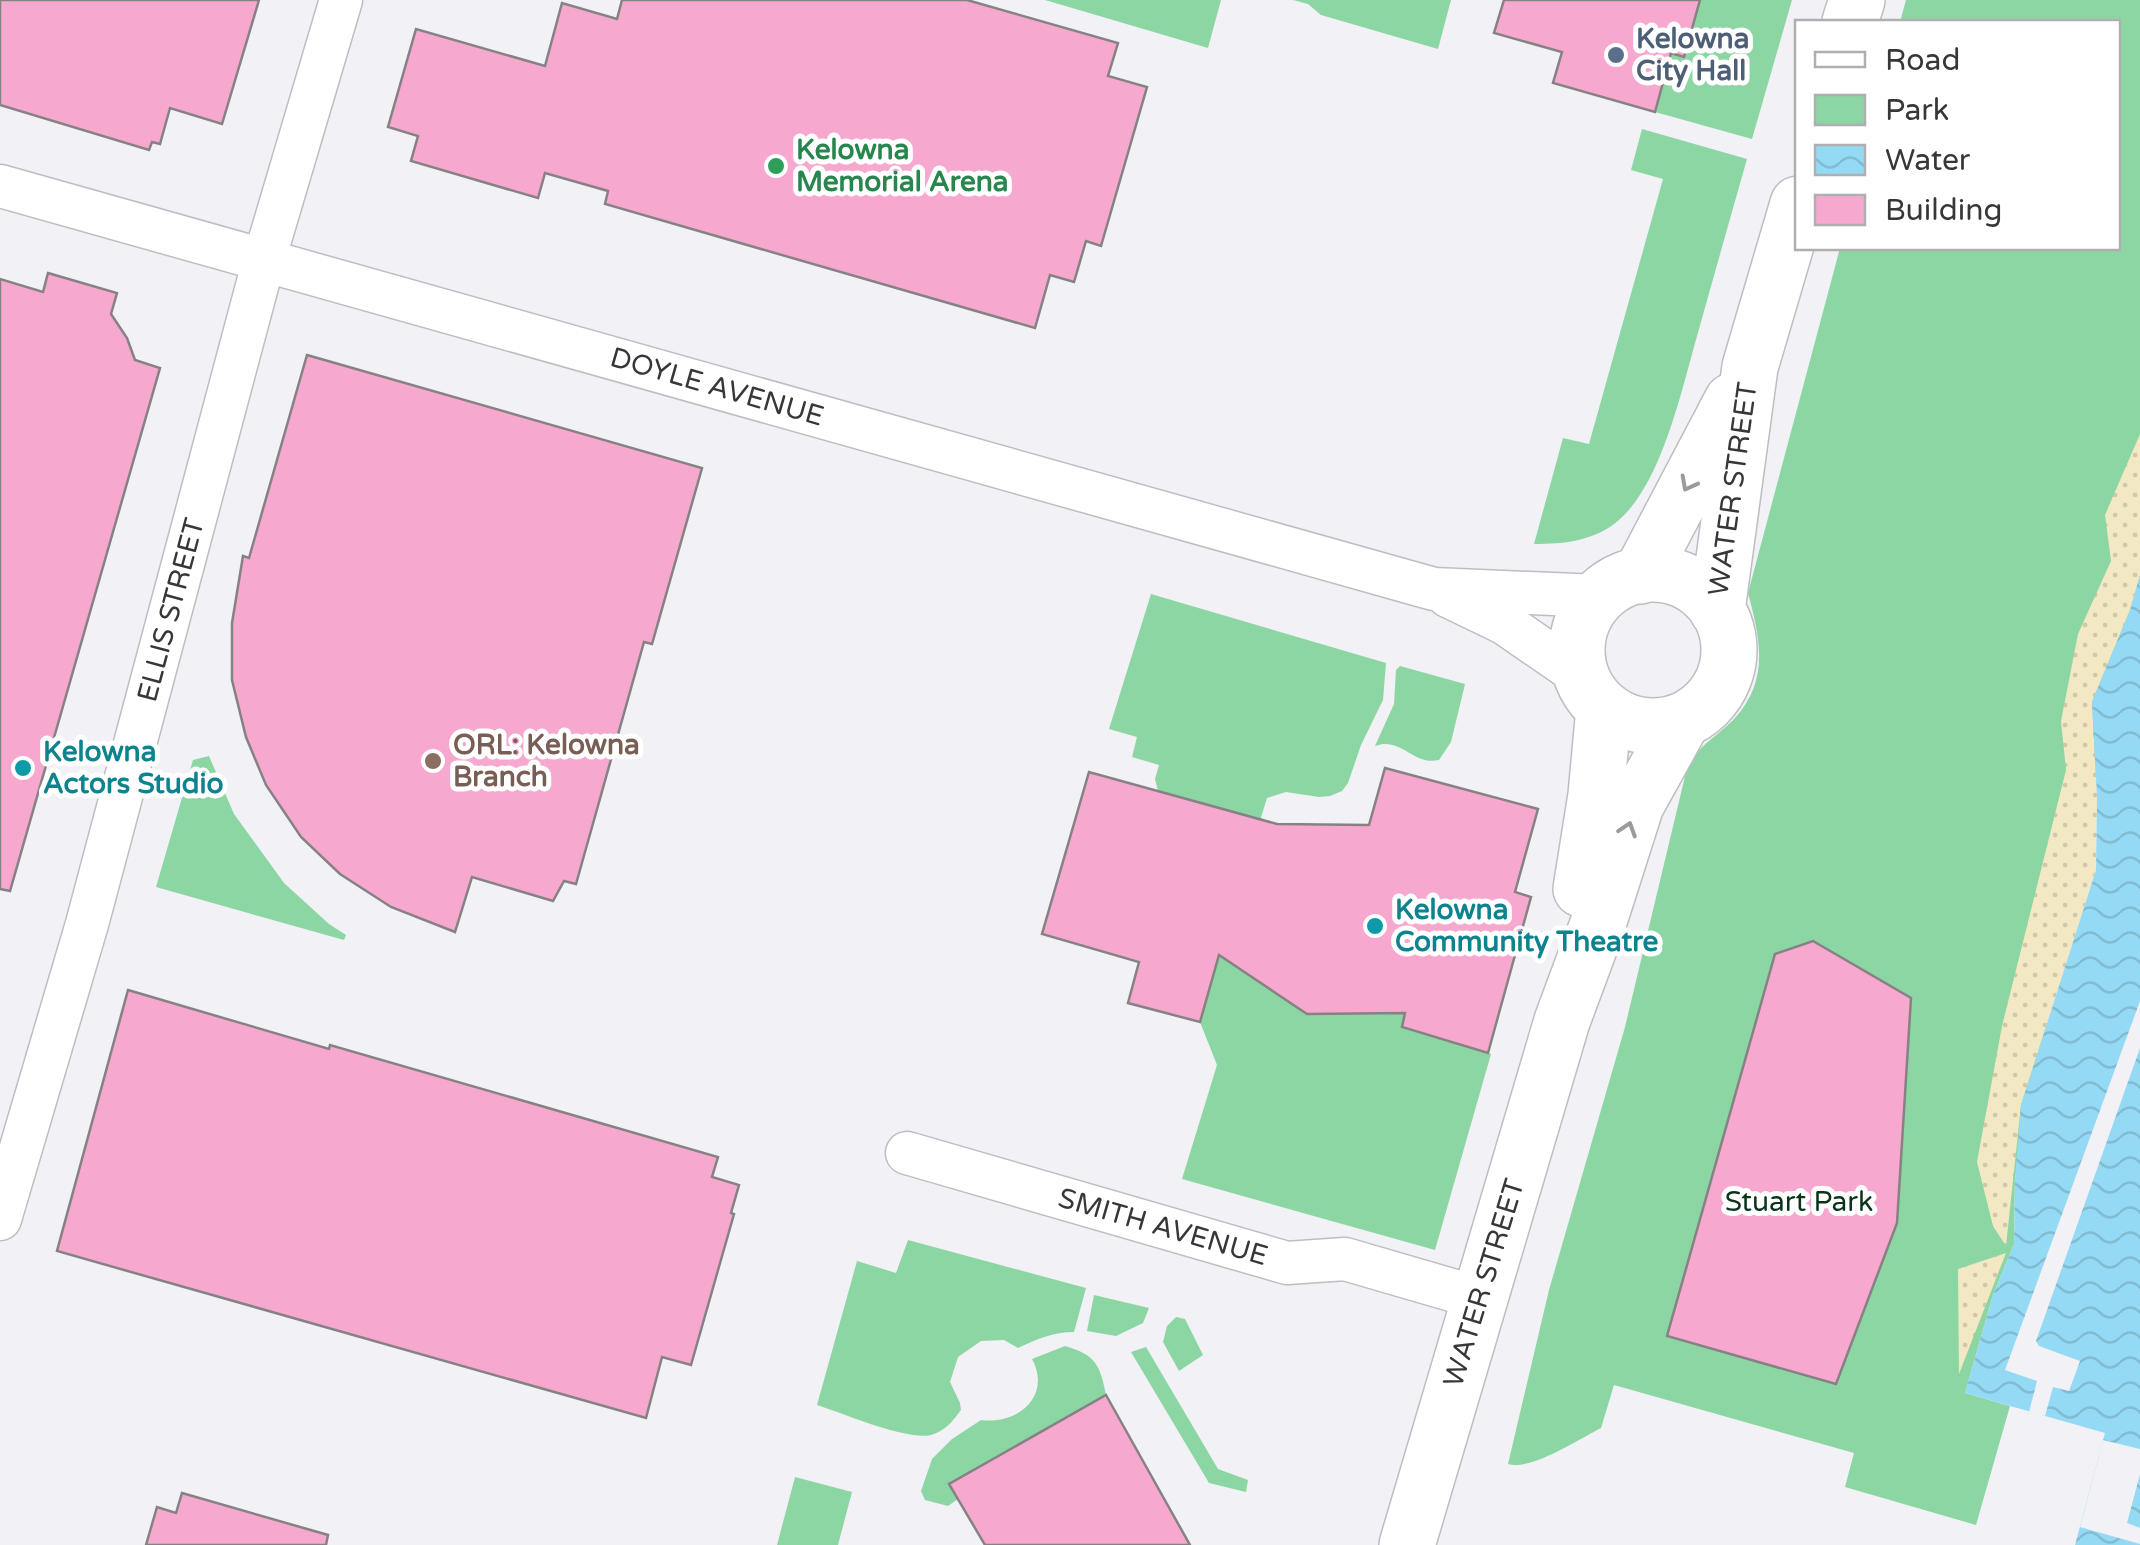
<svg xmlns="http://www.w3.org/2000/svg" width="2140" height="1545" viewBox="0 0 2140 1545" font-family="'Varela Round',sans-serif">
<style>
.green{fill:#8cd6a4}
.sand{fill:url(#sand-dots)}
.water{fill:url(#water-waves)}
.pier{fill:#f1f1f6}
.building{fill:#f7a8cf;stroke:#868284;stroke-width:2.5}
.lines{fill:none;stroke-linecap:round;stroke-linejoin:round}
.minor-casing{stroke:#bdbec2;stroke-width:45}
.major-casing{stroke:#bdbec2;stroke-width:58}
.minor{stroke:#fff;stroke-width:42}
.major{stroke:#fff;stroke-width:55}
.oneway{stroke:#9b9b9c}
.service-dot{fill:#5c6f8a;stroke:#fff;stroke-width:4}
.leisure-dot{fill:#2e9e5b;stroke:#fff;stroke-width:4}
.education-dot{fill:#8d6e63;stroke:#fff;stroke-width:4}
.culture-dot{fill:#0f9aa8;stroke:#fff;stroke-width:4}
.labels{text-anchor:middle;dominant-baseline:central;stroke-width:10;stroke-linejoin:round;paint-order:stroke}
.service-label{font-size:28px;font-weight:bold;fill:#4e5e75;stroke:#fff;text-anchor:start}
.leisure-label{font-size:28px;font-weight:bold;fill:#27864d;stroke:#fff;text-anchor:start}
.street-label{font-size:28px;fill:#373739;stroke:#fff}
.education-label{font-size:28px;font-weight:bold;fill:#785e54;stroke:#fff;text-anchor:start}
.culture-label{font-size:28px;font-weight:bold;fill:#0d838f;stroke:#fff;text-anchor:start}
.park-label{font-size:28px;fill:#09331b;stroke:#fff}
</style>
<defs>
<pattern id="sand-dots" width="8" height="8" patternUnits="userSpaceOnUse" patternTransform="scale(2.5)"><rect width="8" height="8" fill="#f2e8c3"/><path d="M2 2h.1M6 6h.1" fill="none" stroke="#d0c8a8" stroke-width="1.8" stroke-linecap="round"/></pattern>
<pattern id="water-waves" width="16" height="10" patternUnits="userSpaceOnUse" patternTransform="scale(2.5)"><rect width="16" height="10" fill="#95daf4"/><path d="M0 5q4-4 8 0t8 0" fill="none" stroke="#81bcd2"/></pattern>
</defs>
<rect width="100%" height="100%" fill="#f1f1f6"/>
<path class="green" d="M 1045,0 L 1221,0 L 1208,48 Z
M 1293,0 L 1451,0 L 1438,49 L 1321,15 L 1308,4 Z
M 1700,0 L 1792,0 L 1752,139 L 1655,112 L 1671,53 L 1684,56 Z
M 1906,0 L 2140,0 L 2140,575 L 2130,610 L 2015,1178 L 2014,1244 L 1993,1295 L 1965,1393 L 2010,1406 L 1976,1525 L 1845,1487 L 1854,1453 L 1614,1385 L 1601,1428 C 1579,1439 1531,1471 1508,1464 L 1549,1290 L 1625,1027 L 1687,768 C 1699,744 1717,737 1735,718 C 1770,679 1760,638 1748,593 L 1840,248 L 2118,248 L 2118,22 L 1900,22 Z
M 1642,129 L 1747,159 C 1731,215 1715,272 1699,329 C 1683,384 1663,481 1620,519 C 1596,541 1564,544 1534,544 L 1563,438 L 1589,444 L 1663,179 L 1631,170 Z
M 1151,594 L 1386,663 L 1383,700 L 1361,745 L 1348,783 L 1342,791 L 1330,796 L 1319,797 L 1286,792 L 1267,798 L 1259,824 L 1257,818 L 1158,791 L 1155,779 L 1159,765 L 1132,757 L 1137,737 L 1109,729 Z
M 1400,666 L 1465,684 L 1451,742 L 1439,760 C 1413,766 1401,736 1375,746 L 1394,704 L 1396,670 Z
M 209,756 L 234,814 L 284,883 L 329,924 L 346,935 L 344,940 L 156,887 L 193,760 Z
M 1219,955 L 1307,1014 L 1375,1007 L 1405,1014 L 1402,1027 L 1491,1054 L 1435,1250 L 1182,1179 L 1217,1065 L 1200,1022 Z
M 908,1240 L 1086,1288 L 1074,1332 C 1053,1332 1037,1339 1018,1348 L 1004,1340 L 981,1341 L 958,1357 L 950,1382 L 960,1403 L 961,1410 C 953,1421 945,1431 931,1435 C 908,1441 842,1413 817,1405 L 857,1261 L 896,1273 Z
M 1094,1295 L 1149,1308 L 1143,1323 L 1116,1336 L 1087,1331 Z
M 1176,1317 L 1185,1319 L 1203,1355 L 1179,1371 L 1163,1342 L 1167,1326 Z
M 1065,1346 C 1096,1355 1100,1365 1106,1395 L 949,1484 L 958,1499 L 948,1506 L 925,1500 L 921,1491 L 932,1459 L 952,1439 L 981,1420 C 1018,1425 1052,1396 1032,1359 Z
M 1146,1347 L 1218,1469 L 1248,1480 L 1246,1492 L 1209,1483 L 1131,1352 Z
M 795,1477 L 852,1492 L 838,1545 L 777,1545 Z"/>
<path class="sand" d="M 2140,434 L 2140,575 L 2130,610 L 2092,702 L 2097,797 L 2096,870 L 2021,1105 L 2006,1246 L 1993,1226 L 1977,1162 L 2002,1026 L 2066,770 L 2061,721 L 2078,634 L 2111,561 L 2105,515 Z
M 2006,1253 L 1959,1374 L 1958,1269 Z"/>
<path class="water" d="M 2140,575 L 2140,1545 L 2075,1545 L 2105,1433 L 1965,1393 L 1993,1295 L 2014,1244 L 2015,1178 L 2021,1105 L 2096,870 L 2097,797 L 2092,702 L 2130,610 Z"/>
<path class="pier" d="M 2140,1001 L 2140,1048 L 2036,1341 L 2039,1346 L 2080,1361 L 2069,1391 L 2053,1387 L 2045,1416 L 2029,1412 L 2037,1381 L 2005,1370 Z
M 2103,1440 L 2140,1449 L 2140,1474 L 2127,1523 L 2140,1528 L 2140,1544 L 2080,1527 Z"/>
<path class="building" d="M 0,0 L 259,0 L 222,124 L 170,108 L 160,144 L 152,142 L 149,150 L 0,105 Z
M 622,0 L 967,0 L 1118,43 L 1108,76 L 1147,87 L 1101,246 L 1086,241 L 1074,282 L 1050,275 L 1035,328 L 605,204 L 608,191 L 545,173 L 538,198 L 411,161 L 418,136 L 388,127 L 416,29 L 545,66 L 562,3 L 617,19 Z
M 1504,0 L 1700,0 L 1684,57 L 1671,53 L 1655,112 L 1553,83 L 1562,52 L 1494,33 Z
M 48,273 L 117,293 L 111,314 L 127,338 L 135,360 L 160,368 L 10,891 L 0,889 L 0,279 L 43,292 Z
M 307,355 L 702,468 L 652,644 L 644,642 L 576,884 L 564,881 L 553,901 L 472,877 L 455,932 L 391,907 L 340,874 L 301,837 L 266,785 L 246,737 L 232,680 L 232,623 L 243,556 L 249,558 Z
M 1385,768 L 1538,809 L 1515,892 L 1531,897 L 1488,1053 L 1402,1027 L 1405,1013 L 1307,1014 L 1219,955 L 1200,1022 L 1128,1003 L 1139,962 L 1042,934 L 1089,772 L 1277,824 L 1369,825 Z
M 1813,941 L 1911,998 L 1897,1223 L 1836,1384 L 1667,1336 L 1775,954 Z
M 128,990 L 329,1049 L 330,1045 L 718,1157 L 712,1177 L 739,1185 L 731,1213 L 734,1214 L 691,1365 L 662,1357 L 646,1418 L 57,1251 Z
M 1106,1395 L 1190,1545 L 985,1545 L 949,1484 Z
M 182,1493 L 328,1535 L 326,1545 L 146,1545 L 157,1507 L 176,1513 Z"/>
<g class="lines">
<g class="minor-casing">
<path id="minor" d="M 0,186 L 1423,586 L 1434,589 L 1599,596
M 1448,596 L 1504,623 L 1581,676
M 907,1153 L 1287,1263 L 1345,1259 L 1479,1298
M 0,1219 L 87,924 L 264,260 L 341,0"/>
</g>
<g class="major-casing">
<path id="major" d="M 1850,22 L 1857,0
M1577 650a76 76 0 1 1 152 0a76 76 0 1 1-152 0Z
M 1640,576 L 1732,401
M 1717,610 L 1750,367 L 1798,204
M 1581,889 L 1596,795 L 1604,708
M 1407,1545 L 1562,1021 L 1598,924 L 1636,805 L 1683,720"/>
</g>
<use href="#minor" class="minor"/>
<use href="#major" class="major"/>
</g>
<defs><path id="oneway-chevron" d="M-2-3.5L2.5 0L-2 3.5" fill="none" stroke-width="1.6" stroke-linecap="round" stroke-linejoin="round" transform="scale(2.5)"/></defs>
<g class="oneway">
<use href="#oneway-chevron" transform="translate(1688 484) rotate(118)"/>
<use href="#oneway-chevron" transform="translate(1628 829) rotate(-72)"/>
</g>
<circle class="service-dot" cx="1616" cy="55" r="10"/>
<circle class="leisure-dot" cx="776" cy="166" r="10"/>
<circle class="education-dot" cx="433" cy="761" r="10"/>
<g class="culture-dot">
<circle cx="23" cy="768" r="10"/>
<circle cx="1375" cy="926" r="10"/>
</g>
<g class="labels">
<g class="service-label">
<text x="1636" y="39">Kelowna<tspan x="1636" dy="32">City Hall</tspan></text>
</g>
<g class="leisure-label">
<text x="796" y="150">Kelowna<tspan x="796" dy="32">Memorial Arena</tspan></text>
</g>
<g class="street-label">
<text transform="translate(717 387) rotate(16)">DOYLE AVENUE</text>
<text transform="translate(1733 489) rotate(-82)">WATER STREET</text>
<text transform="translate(171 610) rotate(-75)">ELLIS STREET</text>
<text transform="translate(1163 1227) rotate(16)">SMITH AVENUE</text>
<text transform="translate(1484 1283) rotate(-73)">WATER STREET</text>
</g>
<g class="education-label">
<text x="453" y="745">ORL: Kelowna<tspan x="453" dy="32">Branch</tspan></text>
</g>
<g class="culture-label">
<text x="43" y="752">Kelowna<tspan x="43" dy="32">Actors Studio</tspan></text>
<text x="1395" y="910">Kelowna<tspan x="1395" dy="32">Community Theatre</tspan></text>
</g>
<g class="park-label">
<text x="1799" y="1202">Stuart Park</text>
</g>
</g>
<rect x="1795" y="20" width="325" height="230" fill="#ffffff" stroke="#afafb0" stroke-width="2.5"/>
<rect x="1815" y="52" width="50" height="15" fill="#ffffff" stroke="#afafb0" stroke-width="2.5"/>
<text x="1885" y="70" font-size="30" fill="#373739">Road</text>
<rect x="1815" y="95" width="50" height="30" fill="#8cd6a4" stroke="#afafb0" stroke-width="2.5"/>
<text x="1885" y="120" font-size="30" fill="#373739">Park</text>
<rect x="1815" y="145" width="50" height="30" fill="url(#water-waves)" stroke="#afafb0" stroke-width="2.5"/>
<text x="1885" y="170" font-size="30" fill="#373739">Water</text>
<rect x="1815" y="195" width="50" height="30" fill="#f7a8cf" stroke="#afafb0" stroke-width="2.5"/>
<text x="1885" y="220" font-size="30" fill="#373739">Building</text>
</svg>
